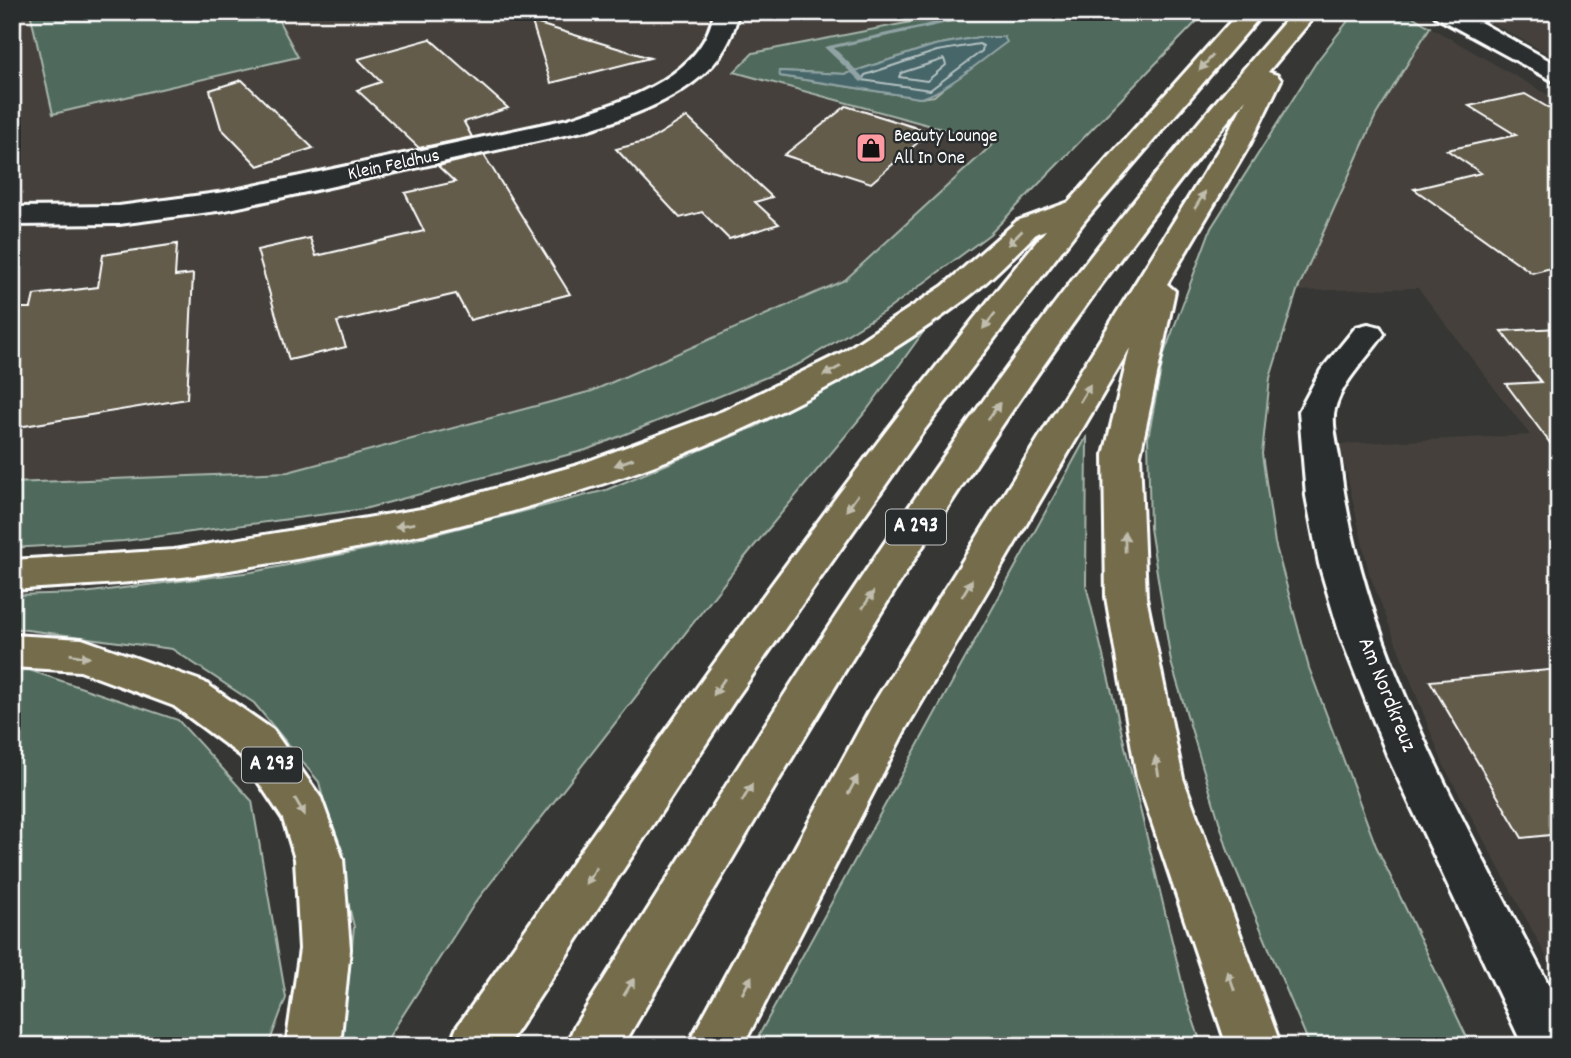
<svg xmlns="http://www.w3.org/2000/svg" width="1571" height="1058" viewBox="0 0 1571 1058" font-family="Dekko,sans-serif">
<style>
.built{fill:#44413b}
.green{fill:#506b5b;stroke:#a8b5ad;stroke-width:2;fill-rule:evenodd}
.water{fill:#476669;stroke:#91a3a5;stroke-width:2}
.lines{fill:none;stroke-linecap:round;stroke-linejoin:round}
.shore{stroke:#b5c2c3;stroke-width:2}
.stream{fill:#91a3a5;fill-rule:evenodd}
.building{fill:#645c4c;stroke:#fff;stroke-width:2}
.minor-casing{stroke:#fff;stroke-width:6}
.highway-casing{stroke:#fff;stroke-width:6}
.minor{fill:#2a2d2e;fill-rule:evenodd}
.highway{fill:#746c4b;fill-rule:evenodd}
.oneway{fill:#c0bdae}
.labels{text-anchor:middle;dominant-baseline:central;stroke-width:5;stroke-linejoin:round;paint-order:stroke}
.far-poi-label{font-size:19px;fill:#fff;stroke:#2a2d2e;text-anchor:start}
.far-street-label{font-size:19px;fill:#fff;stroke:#2a2d2e}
.shield{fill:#2a2d2e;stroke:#bfc0c0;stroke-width:2}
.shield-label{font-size:21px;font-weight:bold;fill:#fff}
.street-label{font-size:23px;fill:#fff;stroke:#2a2d2e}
</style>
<rect width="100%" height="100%" fill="#363634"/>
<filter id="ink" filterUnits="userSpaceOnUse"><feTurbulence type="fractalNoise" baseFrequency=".0143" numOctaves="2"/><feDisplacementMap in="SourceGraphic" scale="14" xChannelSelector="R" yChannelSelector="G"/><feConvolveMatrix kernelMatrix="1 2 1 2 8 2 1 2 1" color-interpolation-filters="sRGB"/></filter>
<g filter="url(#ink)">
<path class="built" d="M 12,12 L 30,12 L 53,113 L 298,57 L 274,12 L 472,12 L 478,23 L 533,12 L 962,12 L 753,53 L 995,143 L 845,280 L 592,391 L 288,472 L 12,483 Z
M 1481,12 L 1559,12 L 1559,60 L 1479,16 Z
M 1430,27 L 1559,101 L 1559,980 L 1443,764 L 1369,573 L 1340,444 L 1530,435 L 1418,288 L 1297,291 L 1376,115 Z"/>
<path class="green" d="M 30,12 L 274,12 L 298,57 L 53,114 Z
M 962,12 L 1206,12 L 990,234 L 890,308 L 799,364 L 586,450 L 364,509 L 124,541 L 12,548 L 12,483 L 288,472 L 592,391 L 845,280 L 994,143 L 734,72 L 753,53 ZM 979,37 L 1004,37 L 934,96 L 920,98 L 781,76 L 780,71 L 846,74 L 935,45 Z
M 1355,12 L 1405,12 L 1430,27 L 1376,115 L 1297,291 L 1270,378 L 1262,454 L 1275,543 L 1309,668 L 1376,846 L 1471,1046 L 1310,1046 L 1228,851 L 1171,662 L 1150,528 L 1148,438 L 1164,354 L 1211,228 L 1317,61 Z
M 924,331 L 867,410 L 740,563 L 475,903 L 383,1046 L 341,1046 L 354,927 L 319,782 L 254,703 L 172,649 L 12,628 L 12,595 L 83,593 L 252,572 L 409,541 L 606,490 L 757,426 Z
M 1087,436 L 1086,585 L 1186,999 L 1202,1046 L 753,1046 Z
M 29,670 L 178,720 L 252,801 L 286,998 L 268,1046 L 12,1046 L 12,671 Z"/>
<path class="water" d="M 979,37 L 1004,37 L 1007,42 C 987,56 941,95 920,98 L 780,76 L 779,71 L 846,74 L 935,45 Z"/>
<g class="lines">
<path class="shore" d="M 979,44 L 983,46 L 982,51 L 930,90 L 862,80 L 865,75 L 937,51 Z
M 944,59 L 946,65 L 927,81 L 899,77 L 901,73 Z"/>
<path class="stream" d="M 982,12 L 998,12 L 834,48 L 864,78 L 865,80 L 861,82 L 824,47 Z"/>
</g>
<path class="building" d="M 532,22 L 650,58 L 551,83 Z
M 430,39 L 508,108 L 464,122 L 472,137 L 419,148 L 357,90 L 381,82 L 358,59 Z
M 242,80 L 313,148 L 258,166 L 221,128 L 210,90 Z
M 1525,94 L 1559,114 L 1559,266 L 1532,273 L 1414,189 L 1481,173 L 1447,150 L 1516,135 L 1469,106 Z
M 846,106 L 930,132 L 871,183 L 784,155 Z
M 687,117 L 772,197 L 755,202 L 779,224 L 729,239 L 702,212 L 680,218 L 616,149 L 648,141 Z
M 484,155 L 570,294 L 470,320 L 456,294 L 337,322 L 346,347 L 289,360 L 257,250 L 310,238 L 316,256 L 424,231 L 405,193 L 455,182 L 438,166 Z
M 177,244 L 175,276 L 193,274 L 187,399 L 12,428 L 12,308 L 31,308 L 34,295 L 98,287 L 103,255 Z
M 1559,328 L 1559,455 L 1506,384 L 1541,382 L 1501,331 Z
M 1559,669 L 1559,834 L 1522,838 L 1430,681 Z"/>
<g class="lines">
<g class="minor-casing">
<path id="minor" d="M 714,12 L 738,12 C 727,84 647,111 587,130 L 225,210 L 119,224 L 12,225 L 12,207 L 119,206 L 225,192 L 568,119 C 624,101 703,78 714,12 Z
M 1432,12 L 1462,12 L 1559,66 L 1559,84 L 1436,17 Z
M 1368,324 L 1380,327 L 1384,334 C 1368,358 1343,380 1335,409 C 1331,423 1338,447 1340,462 C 1361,653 1473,835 1559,1005 L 1559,1046 L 1523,1046 L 1387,755 L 1340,635 L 1319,564 L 1306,496 L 1299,411 L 1321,370 L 1356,327 Z"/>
</g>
<g class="highway-casing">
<path id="highway" d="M 1239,12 L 1264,12 L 1086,219 L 922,433 L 735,700 L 507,1046 L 449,1046 L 457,1027 C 647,757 835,485 1046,230 L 1037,233 C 1013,256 990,281 963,301 C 765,449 514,524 272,563 C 239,568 206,575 173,578 C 120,584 66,586 12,590 L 12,560 L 174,550 L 427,508 L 578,465 L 723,411 L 843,352 L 943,286 L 1017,221 L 1069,202 Z
M 1293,12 L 1318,12 L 1268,72 L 1277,75 L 1281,80 L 1250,144 L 1167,284 L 1175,291 L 1140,455 L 1146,597 L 1183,778 L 1281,1046 L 1227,1046 L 1137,778 L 1106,597 L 1104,455 L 1130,348 L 904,732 L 743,1046 L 687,1046 L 872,706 L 1222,144 L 1246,99 C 1003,389 813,720 623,1046 L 566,1046 L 574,1027 C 740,763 905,495 1097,248 C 1160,167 1226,89 1293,12 Z
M 12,635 L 82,639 L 204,682 L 273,730 L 321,798 L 343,859 L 350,949 L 340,1046 L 286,1046 L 300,949 L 295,859 L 283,819 L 241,756 L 174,706 L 80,671 L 12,667 Z"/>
</g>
<use href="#minor" class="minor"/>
<use href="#highway" class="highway"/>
</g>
<defs><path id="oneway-solid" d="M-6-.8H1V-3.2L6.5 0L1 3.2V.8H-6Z" transform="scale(1.75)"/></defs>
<g class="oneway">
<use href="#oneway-solid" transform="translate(1206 63) rotate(132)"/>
<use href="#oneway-solid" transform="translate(1200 200) rotate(-58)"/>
<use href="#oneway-solid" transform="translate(1015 238) rotate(135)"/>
<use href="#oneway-solid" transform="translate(989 321) rotate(128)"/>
<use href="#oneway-solid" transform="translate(832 371) rotate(152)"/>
<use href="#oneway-solid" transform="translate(1085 393) rotate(-59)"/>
<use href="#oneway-solid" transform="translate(994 411) rotate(-54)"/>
<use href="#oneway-solid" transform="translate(624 462) rotate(160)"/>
<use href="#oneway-solid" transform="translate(852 503) rotate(126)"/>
<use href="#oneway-solid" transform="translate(405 525) rotate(170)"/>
<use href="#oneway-solid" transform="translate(1125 542) rotate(-91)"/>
<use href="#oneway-solid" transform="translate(967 588) rotate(-59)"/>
<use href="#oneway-solid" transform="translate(868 600) rotate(-57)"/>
<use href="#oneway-solid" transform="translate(80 656) rotate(10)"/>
<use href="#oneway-solid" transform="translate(719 687) rotate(124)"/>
<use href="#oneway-solid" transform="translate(1157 766) rotate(-100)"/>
<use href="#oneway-solid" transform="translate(853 785) rotate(-62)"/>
<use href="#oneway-solid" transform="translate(747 793) rotate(-59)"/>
<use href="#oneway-solid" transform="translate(300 807) rotate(60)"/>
<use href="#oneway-solid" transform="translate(591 876) rotate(124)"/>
<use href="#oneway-solid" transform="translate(1231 981) rotate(-109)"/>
<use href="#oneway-solid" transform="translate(747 985) rotate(-62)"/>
<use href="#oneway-solid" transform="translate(629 987) rotate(-59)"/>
</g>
</g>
<defs>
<g id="shop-square" transform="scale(1.575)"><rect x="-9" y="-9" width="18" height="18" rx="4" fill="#ff9aa2" stroke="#2a2d2e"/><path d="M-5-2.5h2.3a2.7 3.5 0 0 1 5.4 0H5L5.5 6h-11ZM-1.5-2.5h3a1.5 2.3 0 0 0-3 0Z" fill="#111"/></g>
</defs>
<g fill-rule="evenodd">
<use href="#shop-square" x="871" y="148"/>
</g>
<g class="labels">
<g class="far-poi-label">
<text x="894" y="137">Beauty Lounge<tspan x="894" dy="22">All In One</tspan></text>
</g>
<g class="far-street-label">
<text transform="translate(394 166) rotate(-12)">Klein Feldhus</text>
</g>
<g class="shield">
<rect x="886" y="509.5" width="60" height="35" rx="5"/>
<rect x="242" y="747.5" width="60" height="35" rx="5"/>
</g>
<g class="shield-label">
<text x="916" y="527">A 293</text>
<text x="272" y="765">A 293</text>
</g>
<g class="street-label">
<text transform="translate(1386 695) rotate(68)">Am Nordkreuz</text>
</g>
</g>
<rect width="1571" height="1058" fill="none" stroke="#2a2d2e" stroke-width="42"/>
<rect x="21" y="21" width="1529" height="1016" fill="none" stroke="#fff" stroke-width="2.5" filter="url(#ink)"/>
</svg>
